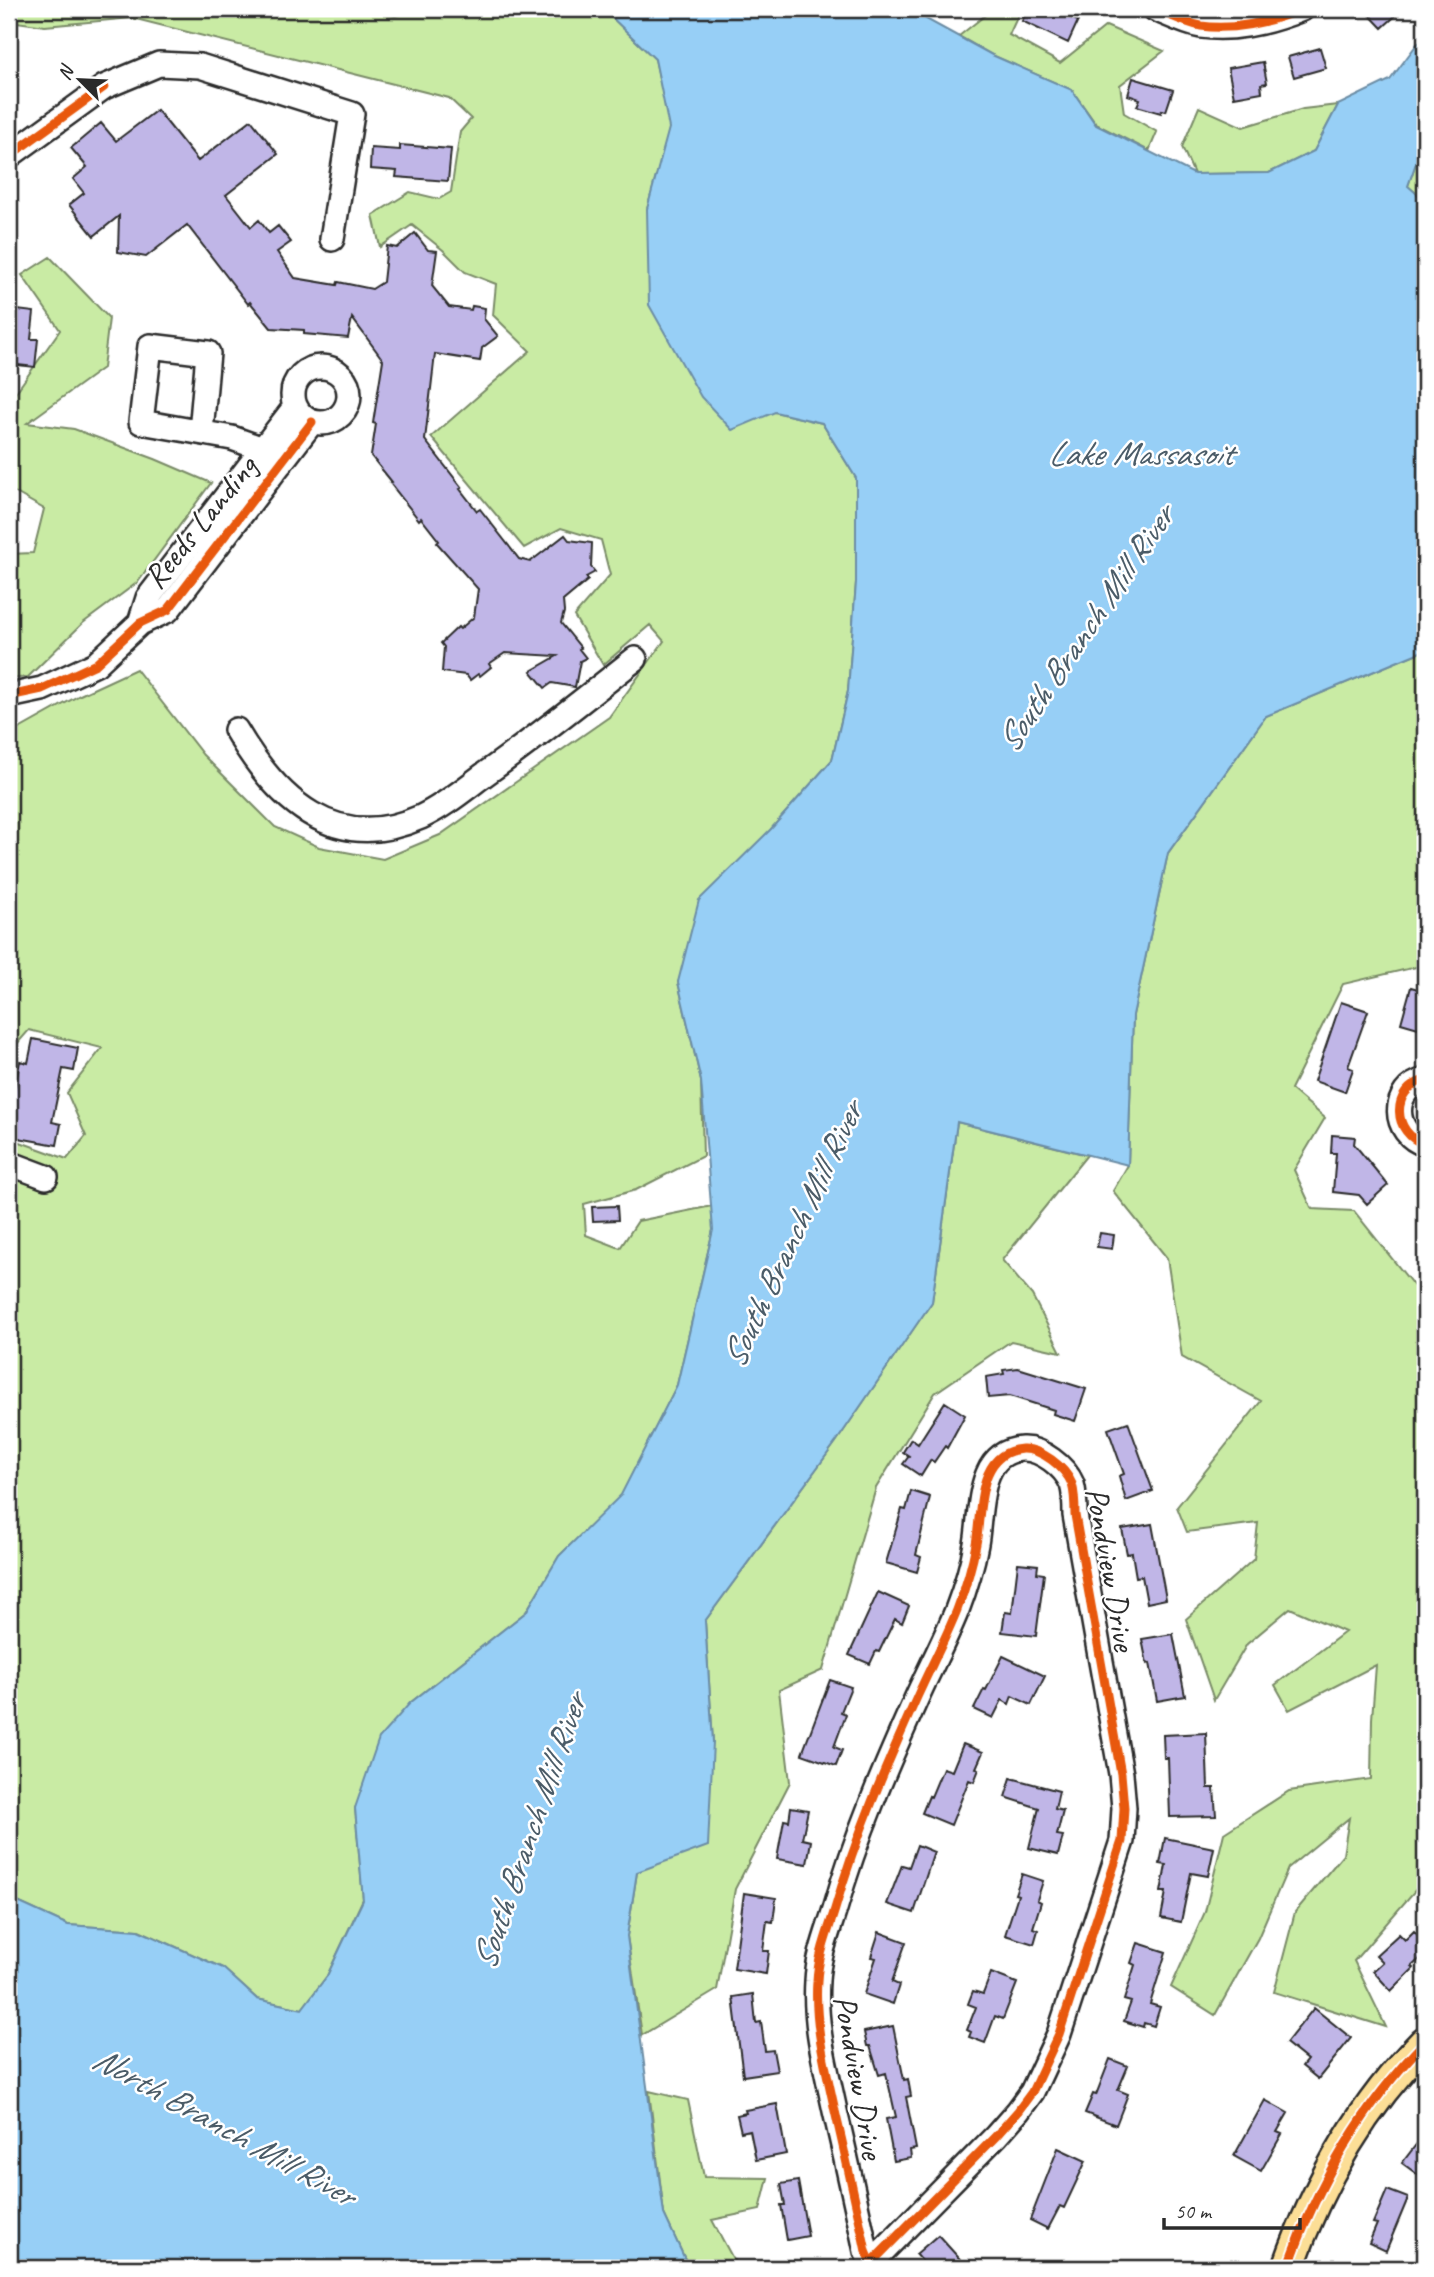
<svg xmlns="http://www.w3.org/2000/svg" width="1434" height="2277" viewBox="0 0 1434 2277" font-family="Caveat,sans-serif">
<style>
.green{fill:#c9eba4;stroke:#7a8b68;stroke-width:2}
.water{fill:#97cff6;stroke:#6c8da5;stroke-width:2}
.building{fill:#c0b6e7;stroke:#2b2b2b;stroke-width:2}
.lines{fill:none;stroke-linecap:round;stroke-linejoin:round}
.minor-casing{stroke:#2b2b2b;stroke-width:28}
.major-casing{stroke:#2b2b2b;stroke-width:35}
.minor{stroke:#fff;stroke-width:23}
.major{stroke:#fcde96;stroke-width:30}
.cycleway-casing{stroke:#fff;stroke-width:13}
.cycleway{stroke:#e8590c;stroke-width:9}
.labels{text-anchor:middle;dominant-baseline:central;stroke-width:5;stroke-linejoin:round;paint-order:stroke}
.street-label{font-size:33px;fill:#2b2b2b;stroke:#fff}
.water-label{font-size:35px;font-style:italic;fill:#4b5c68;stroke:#fff}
</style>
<rect width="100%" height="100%" fill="#fff"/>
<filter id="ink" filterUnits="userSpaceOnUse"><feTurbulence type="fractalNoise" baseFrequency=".0143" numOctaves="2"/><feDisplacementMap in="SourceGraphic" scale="14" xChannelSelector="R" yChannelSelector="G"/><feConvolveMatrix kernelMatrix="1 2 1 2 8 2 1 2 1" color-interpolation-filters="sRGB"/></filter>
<g filter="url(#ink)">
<path class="green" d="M 9,9 L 369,9 L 395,16 L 421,9 L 603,9 L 655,59 L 670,128 L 647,209 L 775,412 L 822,423 L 856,478 L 856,582 L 848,691 L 832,760 L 771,829 L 678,982 L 701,1081 L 703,1156 L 636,1190 L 584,1204 L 586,1235 L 620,1248 L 638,1221 L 712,1206 L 713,1230 L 677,1385 L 621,1496 L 559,1556 L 526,1612 L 410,1703 L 355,1808 L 363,1899 L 327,1976 L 302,2009 L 257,1999 L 223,1968 L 139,1930 L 68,1925 L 9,1898 L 9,1138 L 67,1159 L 86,1136 L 67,1093 L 102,1048 L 29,1030 L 9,1053 L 9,729 L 19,729 L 80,695 L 136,669 L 203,755 L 275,827 L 319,847 L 383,859 L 440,835 L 609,717 L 664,641 L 650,625 L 603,665 L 574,616 L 610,575 L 601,540 L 561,528 L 524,548 L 431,437 L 530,351 L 493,315 L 496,284 L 465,272 L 443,250 L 412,225 L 380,247 L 373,215 L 410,192 L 439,199 L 451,192 L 460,132 L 471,119 L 449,98 L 132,18 L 45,26 L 9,21 Z
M 993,9 L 1021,9 L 1009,35 L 1060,63 L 1106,26 L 1164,51 L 1120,85 L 1124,113 L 1157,132 L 1149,151 L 1096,124 L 1072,90 L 992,55 L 959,36 Z
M 1338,105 L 1314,151 L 1269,173 L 1194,174 L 1182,147 L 1199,107 L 1243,127 L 1303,109 Z
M 1425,137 L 1425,201 L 1408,186 Z
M 50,257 L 109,318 L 103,368 L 27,423 L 74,429 L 155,459 L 211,483 L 138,582 L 83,623 L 28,677 L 9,679 L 9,554 L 33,553 L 44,509 L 9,489 L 9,398 L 14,395 L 60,330 L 22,275 Z
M 1425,650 L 1425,965 L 1343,984 L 1291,1089 L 1325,1118 L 1294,1170 L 1312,1209 L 1354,1211 L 1425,1300 L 1425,1879 L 1354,1961 L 1386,2027 L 1274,1992 L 1295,1912 L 1343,1855 L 1349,1818 L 1288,1868 L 1258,1938 L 1215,2015 L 1171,1987 L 1205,1912 L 1224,1833 L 1289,1791 L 1371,1779 L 1372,1719 L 1376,1665 L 1289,1710 L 1275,1685 L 1345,1632 L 1290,1608 L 1247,1644 L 1214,1700 L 1186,1619 L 1254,1559 L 1258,1523 L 1187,1532 L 1177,1507 L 1261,1401 L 1182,1357 L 1167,1258 L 1113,1191 L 1128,1165 L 1133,1015 L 1168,853 L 1266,716 Z
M 957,1122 L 1087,1155 L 1002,1260 L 1032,1295 L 1061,1352 L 1011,1341 L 935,1393 L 876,1488 L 823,1670 L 779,1690 L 790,1782 L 735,1889 L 717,1990 L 642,2035 L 627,1936 L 637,1872 L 713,1742 L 705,1621 L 836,1442 L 932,1302 Z
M 649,2091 L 688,2100 L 704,2177 L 768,2178 L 760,2210 L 712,2220 L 738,2268 L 689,2268 L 664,2214 Z"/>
<path class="water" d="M 603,9 L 908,9 L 992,55 L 1072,90 L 1096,125 L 1194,174 L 1269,173 L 1314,151 L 1338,105 L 1390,80 L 1417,44 L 1425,39 L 1425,137 L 1408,186 L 1425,201 L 1425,650 L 1266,716 L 1168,853 L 1133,1015 L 1128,1165 L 957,1122 L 932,1302 L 836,1442 L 705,1621 L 713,1742 L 708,1846 L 637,1872 L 627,1936 L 664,2214 L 689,2268 L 9,2268 L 9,1898 L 68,1925 L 138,1930 L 223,1968 L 257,1999 L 302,2009 L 327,1976 L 363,1900 L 355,1808 L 379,1738 L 410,1703 L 526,1612 L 559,1556 L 621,1495 L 677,1385 L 713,1230 L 701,1081 L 678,982 L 699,900 L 771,829 L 832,760 L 848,691 L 856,582 L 856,478 L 822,423 L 775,412 L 732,430 L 701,397 L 649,305 L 647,209 L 669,128 L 655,59 Z"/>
<path class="building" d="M 1028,9 L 1051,9 L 1078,21 L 1068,43 L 1022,21 Z
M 1364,9 L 1403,9 L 1382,28 Z
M 1320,48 L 1326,68 L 1294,77 L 1288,57 Z
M 1263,62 L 1267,83 L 1261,84 L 1262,92 L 1234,97 L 1228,68 Z
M 1133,78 L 1173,90 L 1166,111 L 1162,110 L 1161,113 L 1137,106 L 1140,99 L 1128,95 Z
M 157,110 L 198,161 L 251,120 L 278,154 L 226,195 L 251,227 L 259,220 L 269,233 L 278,226 L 291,242 L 277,252 L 295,278 L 337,285 L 338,282 L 372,289 L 383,282 L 387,246 L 397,248 L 415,233 L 428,250 L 437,251 L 432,286 L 449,307 L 471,310 L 472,306 L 485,308 L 484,319 L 498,336 L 482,348 L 480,361 L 435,354 L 425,440 L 462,488 L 460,489 L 477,511 L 480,509 L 519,559 L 530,562 L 565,535 L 569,540 L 592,543 L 591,567 L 595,572 L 586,577 L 588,580 L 563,601 L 564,612 L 561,623 L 581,648 L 579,649 L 586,658 L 580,661 L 575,687 L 552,683 L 545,688 L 531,671 L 557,656 L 505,653 L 489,664 L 491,667 L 480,676 L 478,674 L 470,680 L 466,675 L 442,672 L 444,647 L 441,643 L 458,627 L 460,629 L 474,617 L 478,589 L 437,543 L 439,541 L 421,518 L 419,520 L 390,483 L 392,482 L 371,456 L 376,424 L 373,423 L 383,360 L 352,318 L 348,338 L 304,334 L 304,330 L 271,328 L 250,302 L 248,304 L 187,225 L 146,257 L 118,252 L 119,216 L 94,236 L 69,205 L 84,193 L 73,179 L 87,167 L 71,148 L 101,123 L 116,141 Z
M 400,145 L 451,149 L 448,181 L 396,177 L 397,171 L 370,169 L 371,148 L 400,150 Z
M 9,309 L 34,312 L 31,339 L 38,339 L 35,367 L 9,364 Z
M 1411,987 L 1425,991 L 1425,1030 L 1401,1023 Z
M 1341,1002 L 1368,1011 L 1348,1067 L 1353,1069 L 1345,1092 L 1314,1081 Z
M 33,1039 L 78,1048 L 74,1071 L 63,1069 L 52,1122 L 61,1124 L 57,1145 L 13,1137 L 17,1114 L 10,1113 L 20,1061 L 28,1063 Z
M 1332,1135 L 1355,1137 L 1354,1144 L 1388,1185 L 1367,1204 L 1359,1195 L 1333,1192 L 1336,1153 L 1331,1153 Z
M 617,1206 L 618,1220 L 593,1221 L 592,1207 Z
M 1100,1233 L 1114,1235 L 1112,1249 L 1097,1247 Z
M 1018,1368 L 1086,1389 L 1075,1421 L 1053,1414 L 1054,1410 L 1010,1396 L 988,1398 L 986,1377 L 1004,1374 L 1003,1370 Z
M 945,1402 L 965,1415 L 947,1448 L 945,1446 L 934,1462 L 931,1460 L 921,1476 L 903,1464 L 909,1456 L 903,1452 L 911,1439 L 918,1444 Z
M 1128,1422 L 1153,1491 L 1126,1501 L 1119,1476 L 1124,1474 L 1108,1429 Z
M 911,1491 L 930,1497 L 916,1555 L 921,1557 L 917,1572 L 886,1563 L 902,1509 L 906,1510 Z
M 1152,1524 L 1166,1599 L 1147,1603 L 1142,1576 L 1136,1577 L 1132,1553 L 1127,1554 L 1122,1529 Z
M 1018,1563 L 1038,1565 L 1037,1573 L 1044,1574 L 1036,1636 L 1002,1632 L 1005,1612 L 1012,1613 Z
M 878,1592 L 909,1606 L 902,1623 L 895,1619 L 879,1652 L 876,1651 L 870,1664 L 849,1655 Z
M 1173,1634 L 1185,1696 L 1157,1701 L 1150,1663 L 1147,1664 L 1142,1639 Z
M 1003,1656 L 1045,1676 L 1031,1705 L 1012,1696 L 1009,1704 L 1002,1700 L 993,1718 L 974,1709 L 984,1689 L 986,1690 Z
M 830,1680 L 851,1687 L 841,1712 L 846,1714 L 834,1747 L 842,1750 L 836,1766 L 802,1754 Z
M 1206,1733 L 1208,1788 L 1214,1788 L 1216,1816 L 1170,1817 L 1168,1758 L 1164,1758 L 1163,1735 Z
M 963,1744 L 983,1752 L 976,1768 L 979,1769 L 974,1782 L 969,1780 L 951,1825 L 922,1813 L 929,1796 L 931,1797 L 943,1768 L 952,1771 Z
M 1011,1778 L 1059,1791 L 1055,1809 L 1063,1811 L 1057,1835 L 1063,1836 L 1058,1855 L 1029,1848 L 1039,1808 L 1005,1797 Z
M 791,1807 L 808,1810 L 802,1839 L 811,1841 L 807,1864 L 777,1859 L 784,1820 L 789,1821 Z
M 1165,1838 L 1214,1848 L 1208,1876 L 1191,1873 L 1181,1922 L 1161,1918 L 1166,1892 L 1161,1892 L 1166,1865 L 1160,1864 Z
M 917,1845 L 934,1852 L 914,1913 L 887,1904 L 902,1865 L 909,1867 Z
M 1022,1874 L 1043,1881 L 1037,1900 L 1041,1902 L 1033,1928 L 1038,1930 L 1034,1944 L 1005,1935 L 1018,1895 L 1015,1894 Z
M 744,1893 L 776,1898 L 773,1922 L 767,1921 L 763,1951 L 769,1951 L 766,1974 L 734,1969 Z
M 1414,1931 L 1425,1943 L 1425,1954 L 1412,1966 L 1414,1968 L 1391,1991 L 1373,1971 L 1383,1962 L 1376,1955 L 1399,1934 L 1405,1940 Z
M 879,1932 L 906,1942 L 892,1982 L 899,1985 L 893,2004 L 864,1994 L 876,1958 L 871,1957 Z
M 1138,1943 L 1166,1952 L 1150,2004 L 1160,2007 L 1154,2026 L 1144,2023 L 1143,2027 L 1124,2021 L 1131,2002 L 1124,2000 L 1135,1965 L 1131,1963 Z
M 991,1973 L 1017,1983 L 1003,2019 L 995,2016 L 985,2043 L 969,2037 L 971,2032 L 967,2030 L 976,2007 L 968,2004 L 973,1991 L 983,1994 Z
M 753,1994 L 756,2023 L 761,2022 L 765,2051 L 773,2050 L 777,2071 L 743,2076 L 733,1997 Z
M 1314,2008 L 1351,2038 L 1318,2079 L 1302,2066 L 1307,2060 L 1286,2043 Z
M 893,2026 L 904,2080 L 908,2079 L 911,2096 L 906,2097 L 916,2149 L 910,2150 L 911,2158 L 894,2161 L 886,2119 L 896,2117 L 886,2073 L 879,2075 L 870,2046 L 867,2046 L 864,2032 Z
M 1110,2059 L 1128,2066 L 1118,2090 L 1128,2094 L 1116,2125 L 1085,2113 L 1093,2094 L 1096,2095 Z
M 1265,2100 L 1288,2113 L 1277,2132 L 1282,2134 L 1261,2171 L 1234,2156 Z
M 777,2104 L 786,2154 L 756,2160 L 750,2130 L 741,2132 L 737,2115 L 746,2113 L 745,2110 Z
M 1425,2133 L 1425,2180 L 1402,2163 Z
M 1058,2148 L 1086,2161 L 1064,2208 L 1060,2206 L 1048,2229 L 1030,2220 Z
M 798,2181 L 808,2236 L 787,2240 L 781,2205 L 785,2205 L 781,2184 Z
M 1387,2190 L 1408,2198 L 1386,2251 L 1369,2243 L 1377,2224 L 1373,2223 Z
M 938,2235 L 968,2268 L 928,2268 L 916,2254 Z"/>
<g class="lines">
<g class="minor-casing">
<path id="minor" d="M 1155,9 C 1170,15 1185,23 1201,26 C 1235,31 1272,21 1302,9
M 9,156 L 104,87 L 159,64 L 200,66 L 352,114 L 332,239
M293 395a28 28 0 1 1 56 0a28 28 0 1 1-56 0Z
M 201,432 L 208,353 L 150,346 L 141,422 L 232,438 L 263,449 L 281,463
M 140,623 L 148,598 L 295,407
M 9,696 L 42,689 L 96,664 L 140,623 L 168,610 L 312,422
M 236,730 C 277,800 335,855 421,817 C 447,805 469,785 492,769 C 541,734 588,696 635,659
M 1425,1080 C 1390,1089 1392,1134 1425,1144
M 9,1163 L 46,1177
M 871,2263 L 996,2136 L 1018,2111 L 1032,2092 L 1059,2034 L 1122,1841 L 1124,1808 L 1121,1774 L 1075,1515 C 1075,1505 1075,1494 1072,1484 C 1065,1467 1041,1448 1022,1449 C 976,1452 982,1512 976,1544 C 972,1567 965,1589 957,1610 C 945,1640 930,1668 917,1697 C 886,1766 856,1835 835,1909 C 828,1932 818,1956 817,1981 C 814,2025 826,2068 835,2111 C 846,2158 856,2204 866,2251 L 873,2268"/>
</g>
<g class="major-casing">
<path id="major" d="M 1288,2268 C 1318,2182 1361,2107 1425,2042"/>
</g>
<use href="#minor" class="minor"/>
<use href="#major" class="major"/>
<g class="cycleway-casing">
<path id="cycleway" d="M 1155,9 C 1170,15 1185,23 1201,26 C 1235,31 1272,21 1302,9
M 9,156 L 104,87
M 9,696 L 42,689 L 96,664 L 140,623 L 168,610 L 312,422
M 1425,1080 C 1390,1089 1392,1134 1425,1144
M 871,2263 L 996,2136 L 1018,2111 L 1032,2092 L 1059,2034 L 1122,1841 L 1124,1808 L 1121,1774 L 1075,1515 C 1075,1505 1075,1494 1072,1484 C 1065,1467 1041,1448 1022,1449 C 976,1452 982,1512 976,1544 C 972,1567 965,1589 957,1610 C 945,1640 930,1668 917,1697 C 886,1766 856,1835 835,1909 C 828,1932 818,1956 817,1981 C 814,2025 826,2068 835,2111 C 846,2158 856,2204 866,2251 L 873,2268
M 1288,2268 C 1318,2182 1361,2107 1425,2042"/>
</g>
<use href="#cycleway" class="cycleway"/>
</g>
</g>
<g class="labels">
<g class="street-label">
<text transform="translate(200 522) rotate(-51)">Reeds Landing</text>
<text transform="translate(1111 1569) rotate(80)">Pondview Drive</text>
<text transform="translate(859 2077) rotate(80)">Pondview Drive</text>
</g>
<g class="water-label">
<text x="1140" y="453">Lake Massasoit</text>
<text transform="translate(1085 629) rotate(-56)">South Branch Mill River</text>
<text transform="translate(792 1235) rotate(-65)">South Branch Mill River</text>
<text transform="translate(529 1832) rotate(-71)">South Branch Mill River</text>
<text transform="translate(224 2126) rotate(29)">North Branch Mill River</text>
</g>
</g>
<rect width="1434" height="2277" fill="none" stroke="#fff" stroke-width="35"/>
<rect x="18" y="18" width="1399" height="2242" fill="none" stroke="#2b2b2b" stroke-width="2.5" filter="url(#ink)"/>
<g transform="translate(80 80) rotate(294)" stroke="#ffffff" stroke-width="5" paint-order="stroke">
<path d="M0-5L12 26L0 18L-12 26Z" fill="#2b2b2b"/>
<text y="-10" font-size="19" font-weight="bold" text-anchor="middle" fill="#2b2b2b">N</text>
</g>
<path d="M1164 2218v10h136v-10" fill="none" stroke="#2b2b2b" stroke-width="3.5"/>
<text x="1175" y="2218" font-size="21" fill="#2b2b2b" stroke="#ffffff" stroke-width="5" paint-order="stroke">50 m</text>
</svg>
